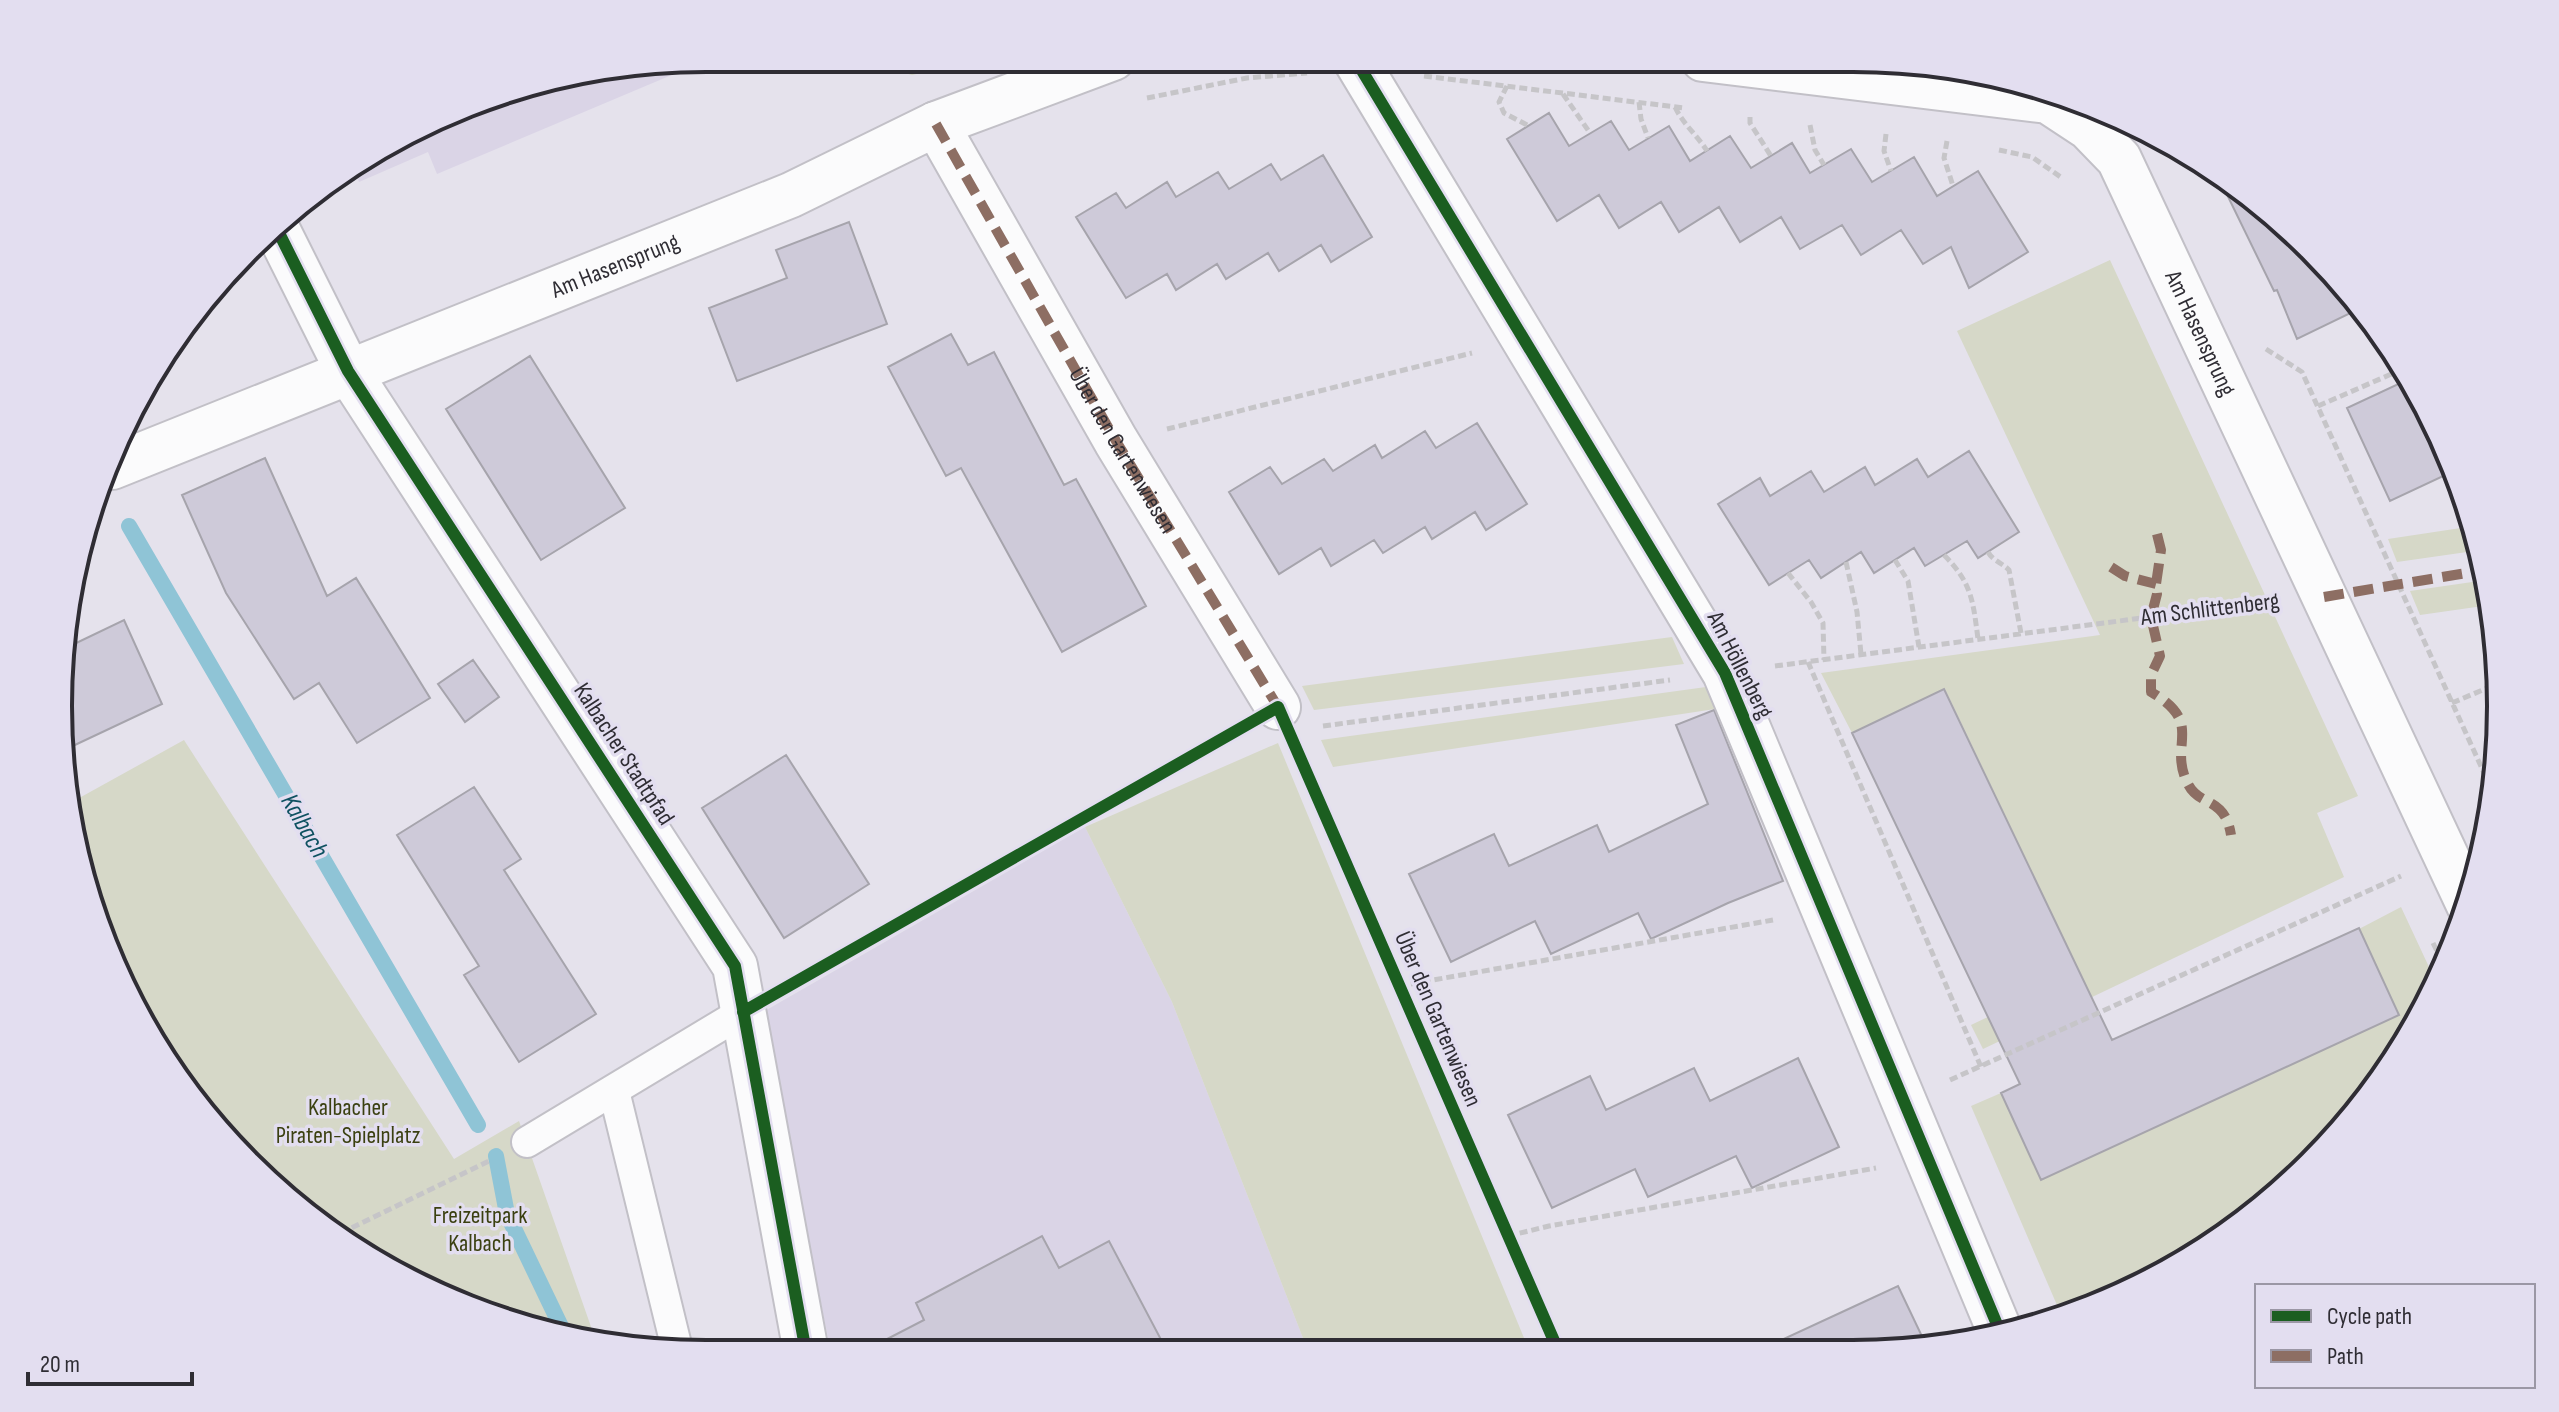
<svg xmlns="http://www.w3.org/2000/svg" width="2559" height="1412" viewBox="0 0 2559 1412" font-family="'Sofia Sans Condensed',sans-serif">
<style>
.built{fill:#dad4e6}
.green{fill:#d6d8c8}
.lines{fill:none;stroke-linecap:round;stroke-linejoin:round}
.stream{stroke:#8fc4d6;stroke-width:16}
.building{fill:#cecad9;stroke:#a6a4ac;stroke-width:2}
.lane-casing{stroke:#c2c0c7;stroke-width:34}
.street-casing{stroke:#c2c0c7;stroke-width:48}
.path{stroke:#c6c5c8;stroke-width:5;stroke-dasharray:8 4;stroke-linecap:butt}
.lane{stroke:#fbfbfc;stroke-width:30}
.street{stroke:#fbfbfc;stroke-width:44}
.quiet{stroke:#8d6e63;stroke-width:10;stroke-dasharray:20 10;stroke-linecap:butt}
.cycleway-casing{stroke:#e3def0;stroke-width:17}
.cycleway{stroke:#1b5e20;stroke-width:12}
.labels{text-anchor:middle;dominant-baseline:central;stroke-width:7;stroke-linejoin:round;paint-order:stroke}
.street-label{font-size:24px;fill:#2f2d34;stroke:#e3def0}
.park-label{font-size:24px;fill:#3b4011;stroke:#e3def0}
.water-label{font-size:26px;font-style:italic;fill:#0e5161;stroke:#e3def0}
.rim{fill:none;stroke:#2f2d34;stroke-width:4}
</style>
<rect width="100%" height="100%" fill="#e5e2ec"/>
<path class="built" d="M 712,58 L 437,174 L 428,152 L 359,182 L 354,169 L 497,93 Z
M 1085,827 L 1172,1002 L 1308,1351 L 1167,1351 L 1110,1242 L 1059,1267 L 1042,1236 L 916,1303 L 924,1320 L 876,1345 L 879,1352 L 831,1352 L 761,1013 Z"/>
<path class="green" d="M 849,58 L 963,58 L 966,63 L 912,75 Z
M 2110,260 L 2358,796 L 2317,813 L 2344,877 L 1983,1049 L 1971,1025 L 2080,973 L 1945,689 L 1852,733 L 1821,673 L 2100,635 L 1957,331 Z
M 2474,526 L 2481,550 L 2397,562 L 2388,539 Z
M 2486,580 L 2490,605 L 2420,615 L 2410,591 Z
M 1672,637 L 1684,664 L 1314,710 L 1302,686 Z
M 1706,687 L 1715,709 L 1333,767 L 1321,740 Z
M 184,740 L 454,1159 L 519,1121 L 596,1341 L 538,1332 L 382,1267 L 219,1134 L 108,954 L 72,802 Z
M 1278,743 L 1529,1350 L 1308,1351 L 1172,1002 L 1085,827 Z
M 2401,907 L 2436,982 L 2414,1030 L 2312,1164 L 2213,1245 L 2063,1319 L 1971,1106 L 2001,1093 L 2399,1015 L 2359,929 Z"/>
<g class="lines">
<path class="stream" d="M 129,526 L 478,1125
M 496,1156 L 507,1214 L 566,1337"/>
</g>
<path class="building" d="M 1549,113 L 1569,146 L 1611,121 L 1629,150 L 1669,126 L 1690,161 L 1730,136 L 1751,168 L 1792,143 L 1810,173 L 1851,149 L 1872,182 L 1914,157 L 1937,196 L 1978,171 L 2028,252 L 1969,288 L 1951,247 L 1923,264 L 1901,230 L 1861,255 L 1842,225 L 1800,249 L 1781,217 L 1740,242 L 1719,207 L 1679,232 L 1661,202 L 1619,228 L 1599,195 L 1557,221 L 1507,139 Z
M 1323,155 L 1372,237 L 1331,262 L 1321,245 L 1279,271 L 1268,253 L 1226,279 L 1217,264 L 1176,290 L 1167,274 L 1126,298 L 1076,217 L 1116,193 L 1126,208 L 1167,182 L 1176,197 L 1218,172 L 1229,189 L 1271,164 L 1281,180 Z
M 2217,174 L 2280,219 L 2363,307 L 2297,339 L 2277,290 L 2274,291 Z
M 849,222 L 887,324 L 737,381 L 709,308 L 787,278 L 776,250 Z
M 951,334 L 968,365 L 994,352 L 1064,485 L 1076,479 L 1146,606 L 1062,652 L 961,468 L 946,476 L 888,367 Z
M 530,356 L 625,508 L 541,560 L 446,409 Z
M 2409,379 L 2434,419 L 2454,471 L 2390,501 L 2347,408 Z
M 1477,423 L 1527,504 L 1486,530 L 1475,512 L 1432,539 L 1425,527 L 1383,553 L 1374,540 L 1331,566 L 1321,548 L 1279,574 L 1229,492 L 1270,467 L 1282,484 L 1324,459 L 1333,471 L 1375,445 L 1382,458 L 1425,431 L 1436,448 Z
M 1969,451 L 2019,532 L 1978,558 L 1967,541 L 1925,566 L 1914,548 L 1874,573 L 1861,552 L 1821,578 L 1809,560 L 1769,585 L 1718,504 L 1760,478 L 1770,496 L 1811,471 L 1824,492 L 1865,467 L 1875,485 L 1917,459 L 1928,477 Z
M 265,458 L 327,596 L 356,578 L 430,698 L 357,743 L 319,683 L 294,699 L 226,593 L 182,495 Z
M 124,620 L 162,704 L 60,752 L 70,646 Z
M 473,660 L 499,697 L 465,722 L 438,684 Z
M 1944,689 L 2112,1040 L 2359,928 L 2399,1015 L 2041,1180 L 2001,1093 L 2020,1084 L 1852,733 Z
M 1714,710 L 1783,881 L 1728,903 L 1651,939 L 1638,913 L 1551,954 L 1535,921 L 1451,962 L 1409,874 L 1494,834 L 1509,866 L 1597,825 L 1609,852 L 1708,804 L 1676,725 Z
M 786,755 L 869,884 L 784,938 L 702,808 Z
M 474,787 L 521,859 L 504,870 L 596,1014 L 519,1062 L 464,975 L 479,966 L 397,835 Z
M 1798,1058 L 1839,1147 L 1752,1188 L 1736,1156 L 1648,1197 L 1635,1169 L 1552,1208 L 1508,1115 L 1590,1076 L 1606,1110 L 1694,1068 L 1710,1101 Z
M 1042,1236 L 1059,1268 L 1109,1241 L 1167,1351 L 862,1352 L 924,1320 L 916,1303 Z
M 1898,1286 L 1928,1349 L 1762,1349 L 1855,1306 Z"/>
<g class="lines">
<g class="lane-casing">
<path id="lane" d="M 614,1091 L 678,1353
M 527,1142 L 743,1012"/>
</g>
<g class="street-casing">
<g id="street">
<path d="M 1355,59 L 1725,673 L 2001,1334"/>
<path id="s1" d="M 1703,59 L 2048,101 L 2089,128 L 2119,159 L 2469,905"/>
<path d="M 936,124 L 1116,441 L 1278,707"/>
<path d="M 277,229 L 348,371 L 735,966 L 806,1352"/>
<path id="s2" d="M 112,467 L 791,195 L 936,124 L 1113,58"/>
</g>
</g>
<path class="path" d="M 1424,76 L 1684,108
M 1507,86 L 1499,102 L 1504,113 L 1529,126
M 1563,94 L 1590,133
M 1147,98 L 1247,78 L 1307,73
M 1639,102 L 1641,119 L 1648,138
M 1675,107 C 1683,124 1697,135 1707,151
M 1750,117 L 1750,123 L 1771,156
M 1810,125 L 1815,150 L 1824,165
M 1886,134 L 1884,151 L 1891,171
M 1947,141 L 1944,158 L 1953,186
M 1999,150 L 2032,157 L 2062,178
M 2266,349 L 2302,372 L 2494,795
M 2318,406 L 2403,369
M 1167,429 L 1472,353
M 1988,552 C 1993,561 2001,562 2009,570 L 2021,633
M 1944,555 C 1972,583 1973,601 1978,639
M 1895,560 L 1908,581 L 1919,647
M 1846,562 L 1857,612 L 1861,654
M 1788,573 L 1811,602 L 1823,623 L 1824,660
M 1808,662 L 1981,1067
M 1775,666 L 2272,601
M 2452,703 L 2499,683
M 1323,726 L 1670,680
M 1298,751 L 1558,1350
M 2433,943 L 2444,965
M 789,986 L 1235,731
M 1399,986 L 1773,920
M 1950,1080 L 2401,876
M 341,1233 L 491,1160
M 1508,1236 L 1549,1226 L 1876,1168"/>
<use href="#lane" class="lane"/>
<use href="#street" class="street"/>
<g class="quiet">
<path id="s3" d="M 936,124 L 1116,441 L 1278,707"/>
<path d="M 2157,534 L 2161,550 L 2156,584 L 2157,594 L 2151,617 L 2160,656 L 2151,675 L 2151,692 C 2206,724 2167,744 2188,784 C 2199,807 2225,796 2231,835"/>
<path d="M 2111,567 L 2125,576 L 2156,584"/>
<path d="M 2324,597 L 2484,570"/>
</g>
<g class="cycleway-casing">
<path id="cycleway" d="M 1355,59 L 1725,673 L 2001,1334
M 277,229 L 348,371 L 735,966 L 806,1352
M 743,1012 L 1278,707 L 1558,1350"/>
</g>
<use href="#cycleway" class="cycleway"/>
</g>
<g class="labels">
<g class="street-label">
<text stroke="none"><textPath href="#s2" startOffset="542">Am Hasensprung</textPath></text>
<text stroke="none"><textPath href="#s1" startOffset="632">Am Hasensprung</textPath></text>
<text stroke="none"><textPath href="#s3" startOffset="376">Über den Gartenwiesen</textPath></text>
<text transform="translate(2210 609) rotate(-7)">Am Schlittenberg</text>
<text transform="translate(1740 665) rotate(63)">Am Höllenberg</text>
<text transform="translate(624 754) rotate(57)">Kalbacher Stadtpfad</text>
<text transform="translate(1438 1019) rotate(67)">Über den Gartenwiesen</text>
</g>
<g class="park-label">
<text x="348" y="1107">Kalbacher<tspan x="348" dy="28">Piraten-Spielplatz</tspan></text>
<text x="480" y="1215">Freizeitpark<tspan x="480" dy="28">Kalbach</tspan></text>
</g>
<g class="water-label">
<text transform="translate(304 826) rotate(60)">Kalbach</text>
</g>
</g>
<path d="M0 0H2559V1412H0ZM706 72H1853A634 634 0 0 1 2487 706V706A634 634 0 0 1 1853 1340H706A634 634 0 0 1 72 706V706A634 634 0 0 1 706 72Z" fill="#e3def0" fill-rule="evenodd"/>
<path class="rim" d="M706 72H1853A634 634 0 0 1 2487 706V706A634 634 0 0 1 1853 1340H706A634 634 0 0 1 72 706V706A634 634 0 0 1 706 72Z"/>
<rect x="2255" y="1284" width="280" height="104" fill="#e3def0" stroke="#9b97a5" stroke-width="2"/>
<rect x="2271" y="1310" width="40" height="12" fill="#1b5e20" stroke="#9b97a5" stroke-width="2"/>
<text x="2327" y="1324" font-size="24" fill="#2f2d34">Cycle path</text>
<rect x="2271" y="1350" width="40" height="12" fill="#8d6e63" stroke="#9b97a5" stroke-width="2"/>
<text x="2327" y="1364" font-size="24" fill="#2f2d34">Path</text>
<path d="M28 1372v12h164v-12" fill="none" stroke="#2f2d34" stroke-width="4"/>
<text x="40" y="1372" font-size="24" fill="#2f2d34" stroke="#e3def0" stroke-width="6" paint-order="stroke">20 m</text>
</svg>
